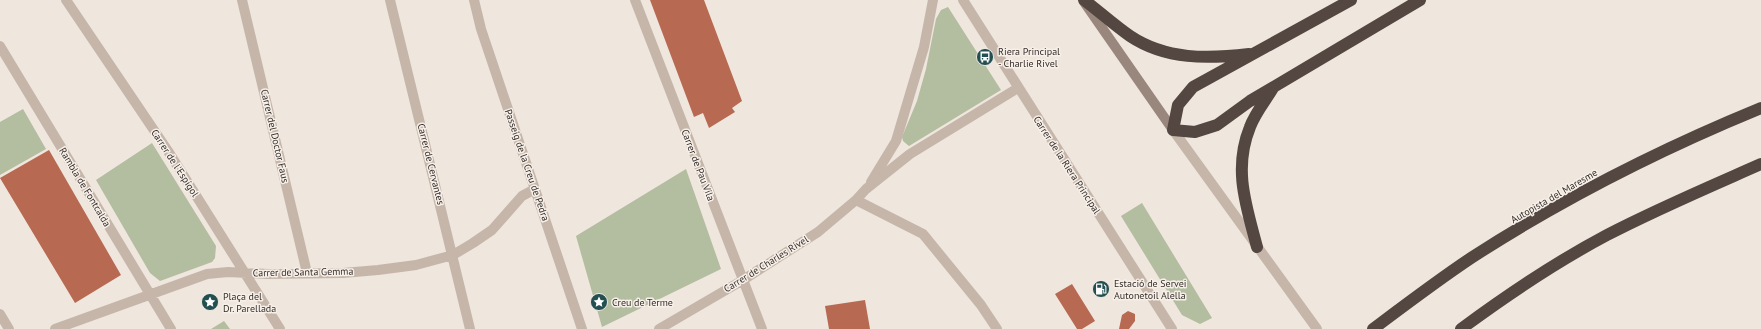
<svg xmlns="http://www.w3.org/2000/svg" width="1761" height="329" viewBox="0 0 1761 329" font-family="'PT Sans',sans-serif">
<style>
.green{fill:#b3bd9f}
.building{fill:#b86952}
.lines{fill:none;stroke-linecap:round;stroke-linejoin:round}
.minor{stroke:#c6b6aa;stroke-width:10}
.tertiary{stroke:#c6b6aa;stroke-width:10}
.secondary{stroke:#99867c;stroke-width:10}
.motorway{stroke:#544741;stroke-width:12}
.labels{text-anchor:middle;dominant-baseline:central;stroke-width:3;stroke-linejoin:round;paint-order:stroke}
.poi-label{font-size:10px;fill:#342c29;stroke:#f7f0e9;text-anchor:start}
.street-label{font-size:10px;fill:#342c29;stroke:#f7f0e9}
</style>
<rect width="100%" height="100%" fill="#efe6dd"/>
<path class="green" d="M 948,7 L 1001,90 L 909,146 L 903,141 L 902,137 L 917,101 L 926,69 L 936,19 L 941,10 Z
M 23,109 L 46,149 L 0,175 L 0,122 Z
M 152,143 L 216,246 L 215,258 L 212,262 L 160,281 L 150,273 L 96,180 Z
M 686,169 L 721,269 L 602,327 L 576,236 Z
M 1142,203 L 1212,318 L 1200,324 L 1182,315 L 1121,216 Z
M 224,321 L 230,329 L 211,329 Z"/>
<path class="building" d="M 650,0 L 704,0 L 742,101 L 732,108 L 735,112 L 709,128 L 703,113 L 694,117 Z
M 49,150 L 121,275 L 75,303 L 0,178 Z
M 1072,284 L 1095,321 L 1082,329 L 1077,329 L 1055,294 Z
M 865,300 L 870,329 L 829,329 L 825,306 Z
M 1128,311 L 1135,314 L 1135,321 L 1129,329 L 1119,329 L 1122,315 Z"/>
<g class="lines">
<path class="minor" d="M 66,0 L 168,151 L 280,329
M 242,0 L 307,273
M 390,0 L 470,329
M 474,0 L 481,29 L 582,329
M 635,0 L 762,329
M 963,0 L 1172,329
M 0,46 L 171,329
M 871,182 L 896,141 L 924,47 L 933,0
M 856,200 L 923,234 L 981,305 L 997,329
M 0,314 L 9,329
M 55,329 L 207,274 L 228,272 L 268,274 L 343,273 L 378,270 L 416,265 L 453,255 L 473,243 L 492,230 L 522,196 L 535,189
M 659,329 L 743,280 L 818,232 L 856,200 L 866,189 L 910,154 L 1018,88"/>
<path class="tertiary" d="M 1173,130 L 1317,329"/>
<path class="secondary" d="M 1084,2 L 1173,130"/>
<path class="motorway" d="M 1084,0 C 1100,12 1114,25 1130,36 C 1166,60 1208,59 1249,54
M 1351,0 L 1193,87 L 1178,105 L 1173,130 L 1195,132 L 1217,125 L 1250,101 L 1420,0
M 1257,247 C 1246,205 1233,169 1250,127 C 1255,113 1266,100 1273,88
M 1373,329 C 1405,305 1438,280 1471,258 C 1562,199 1661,149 1761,108
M 1461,329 C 1507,295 1556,262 1607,235 C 1657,209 1709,187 1761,164"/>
</g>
<defs>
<g id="bus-disc" transform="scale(0.9)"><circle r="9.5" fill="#234f51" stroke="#f7f0e9"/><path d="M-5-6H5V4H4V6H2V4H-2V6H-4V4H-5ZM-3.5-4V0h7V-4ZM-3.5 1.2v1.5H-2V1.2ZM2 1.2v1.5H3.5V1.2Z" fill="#fff"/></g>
<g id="fuel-disc" transform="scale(0.9)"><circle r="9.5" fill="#234f51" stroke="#f7f0e9"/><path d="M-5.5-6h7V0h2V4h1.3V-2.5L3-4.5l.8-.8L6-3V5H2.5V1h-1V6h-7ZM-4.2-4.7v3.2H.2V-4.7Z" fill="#fff"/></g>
<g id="sight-disc" transform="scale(0.9)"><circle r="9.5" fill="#234f51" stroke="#f7f0e9"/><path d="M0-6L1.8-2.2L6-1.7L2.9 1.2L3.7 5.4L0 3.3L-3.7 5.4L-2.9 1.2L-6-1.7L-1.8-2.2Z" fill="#fff"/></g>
</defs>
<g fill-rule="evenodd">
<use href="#bus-disc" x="985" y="57"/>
<use href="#fuel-disc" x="1101" y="289"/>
<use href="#sight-disc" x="210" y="302"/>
<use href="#sight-disc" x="599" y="302"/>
</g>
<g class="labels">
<g class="poi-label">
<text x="998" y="51">Riera Principal<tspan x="998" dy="12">- Charlie Rivel</tspan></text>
<text x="1114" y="283">Estació de Servei<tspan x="1114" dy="12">Autonetoil Alella</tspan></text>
<text x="223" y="296">Plaça del<tspan x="223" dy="12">Dr. Parellada</tspan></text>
<text x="612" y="302">Creu de Terme</text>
</g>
<g class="street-label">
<text transform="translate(275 136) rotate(77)">Carrer del Doctor Faus</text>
<text transform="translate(175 163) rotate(57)">Carrer de l'Espígol</text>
<text transform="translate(431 164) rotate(76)">Carrer de Cervantes</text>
<text transform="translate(527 165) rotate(71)">Passeig de la Creu de Pedra</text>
<text transform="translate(698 165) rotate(69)">Carrer de Pau Vila</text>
<text transform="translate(1067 165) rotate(57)">Carrer de la Riera Principal</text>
<text transform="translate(85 187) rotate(59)">Rambla de Fontcalda</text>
<text transform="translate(1554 196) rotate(-30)">Autopista del Maresme</text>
<text transform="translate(766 264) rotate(-32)">Carrer de Charles Rivel</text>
<text transform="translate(303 272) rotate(-1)">Carrer de Santa Gemma</text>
</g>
</g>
</svg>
